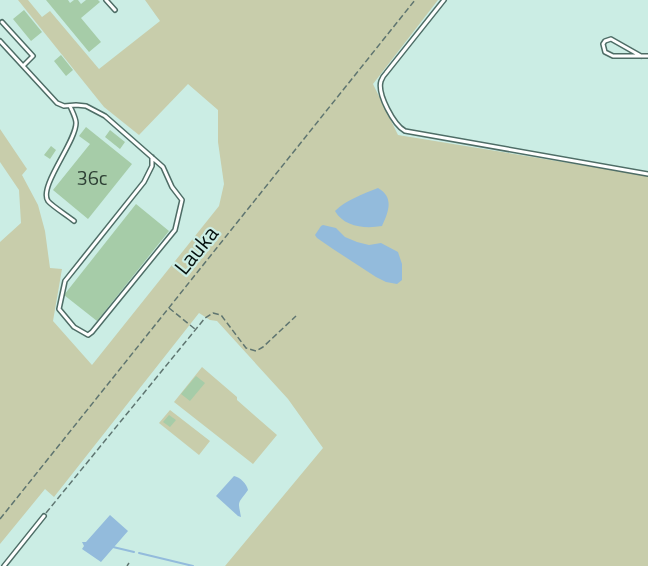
<svg xmlns="http://www.w3.org/2000/svg" width="648" height="566" viewBox="0 0 648 566" font-family="'Titillium Web',sans-serif">
<style>
.green{fill:#c8cdab}
.water{fill:#93bbdc}
.lines{fill:none;stroke-linecap:round;stroke-linejoin:round}
.stream{stroke:#93bbdc;stroke-width:2}
.building{fill:#a6cca8}
.lane-casing{stroke:#4e6d66;stroke-width:6}
.path{stroke:#5f7570;stroke-width:1.5;stroke-dasharray:6 3;stroke-linecap:butt}
.lane{stroke:#fff;stroke-width:3}
.labels{text-anchor:middle;dominant-baseline:central;stroke-width:4.5;stroke-linejoin:round;paint-order:stroke}
.number-label{font-size:20px;fill:#2d3f34}
.street-label{font-size:22px;fill:#05100e;stroke:#cbede4}
</style>
<rect width="100%" height="100%" fill="#cbede4"/>
<path class="green" d="M 18,0 L 28,0 L 42,17 L 50,11 L 99,69 L 160,21 L 145,0 L 438,0 L 373,84 L 398,135 L 648,176 L 648,566 L 225,566 L 323,448 L 288,399 L 217,321 L 210,320 L 199,313 L 54,497 L 45,489 L 0,544 L 0,242 L 21,223 L 19,190 L 0,162 L 0,129 L 27,169 L 22,175 L 38,205 L 45,231 L 50,268 L 62,269 L 53,321 L 92,365 L 219,206 L 224,184 L 218,142 L 218,110 L 188,84 L 139,135 L 104,107 Z
M 202,367 L 237,397 L 237,400 L 277,435 L 253,464 L 174,402 Z
M 170,410 L 210,441 L 199,455 L 159,423 Z"/>
<path class="water" d="M 378,188 C 394,197 389,211 382,226 C 365,229 344,227 335,211 C 346,200 363,194 378,188 Z
M 323,225 L 336,228 L 345,237 L 357,242 L 369,245 L 381,243 L 398,252 L 402,264 L 402,280 L 397,284 L 386,282 L 376,277 L 333,249 L 317,238 L 315,235 L 321,226 Z
M 234,476 C 240,477 247,484 248,490 C 237,505 238,500 241,517 L 238,516 L 216,496 Z
M 110,515 L 128,531 L 101,562 L 82,549 L 84,546 L 82,542 L 86,542 Z"/>
<g class="lines">
<path class="stream" d="M 113,547 L 134,552
M 139,553 L 193,566"/>
</g>
<path class="building" d="M 46,0 L 68,0 L 70,3 L 74,0 L 78,0 L 81,4 L 86,0 L 98,0 L 100,2 L 81,18 L 101,42 L 89,52 Z
M 24,10 L 42,32 L 31,41 L 13,19 Z
M 61,55 L 73,70 L 66,76 L 54,61 Z
M 86,127 L 132,164 L 88,219 L 53,190 L 90,144 L 79,136 Z
M 110,130 L 125,142 L 120,149 L 105,137 Z
M 51,146 L 56,150 L 50,159 L 44,155 Z
M 136,204 L 169,231 L 97,321 L 64,295 Z
M 196,376 L 205,383 L 190,401 L 181,394 Z
M 169,415 L 176,420 L 170,427 L 163,422 Z"/>
<g class="lines">
<g class="lane-casing">
<path id="lane" d="M 106,0 L 115,10
M 444,0 L 386,73 C 384,75 382,78 381,81 C 377,94 394,125 405,131 L 648,174
M 2,22 L 33,56 L 23,66
M 0,41 L 57,103 L 64,106 L 76,105 L 86,106 L 105,116 L 163,167 L 172,187 L 182,200 L 175,230 L 92,332 L 88,335 L 74,327 L 59,309 L 65,281 L 144,182 L 152,166 L 152,157
M 641,56 L 611,39 L 605,41 L 603,44 L 605,52 L 613,56 L 648,56
M 70,106 C 72,111 76,118 76,123 C 76,142 38,187 48,201 C 52,206 68,216 74,221
M 4,566 L 44,516"/>
</g>
<path class="path" d="M 169,308 L 195,329
M 46,513 L 205,318 L 213,313 L 221,315 L 246,348 L 256,351 L 263,347 L 296,316
M 0,519 L 415,0
M 127,566 L 129,563"/>
<use href="#lane" class="lane"/>
</g>
<g class="labels">
<g class="number-label">
<text x="92" y="177">36c</text>
</g>
<g class="street-label">
<text transform="translate(196 250) rotate(-51)">Lauka</text>
</g>
</g>
</svg>
